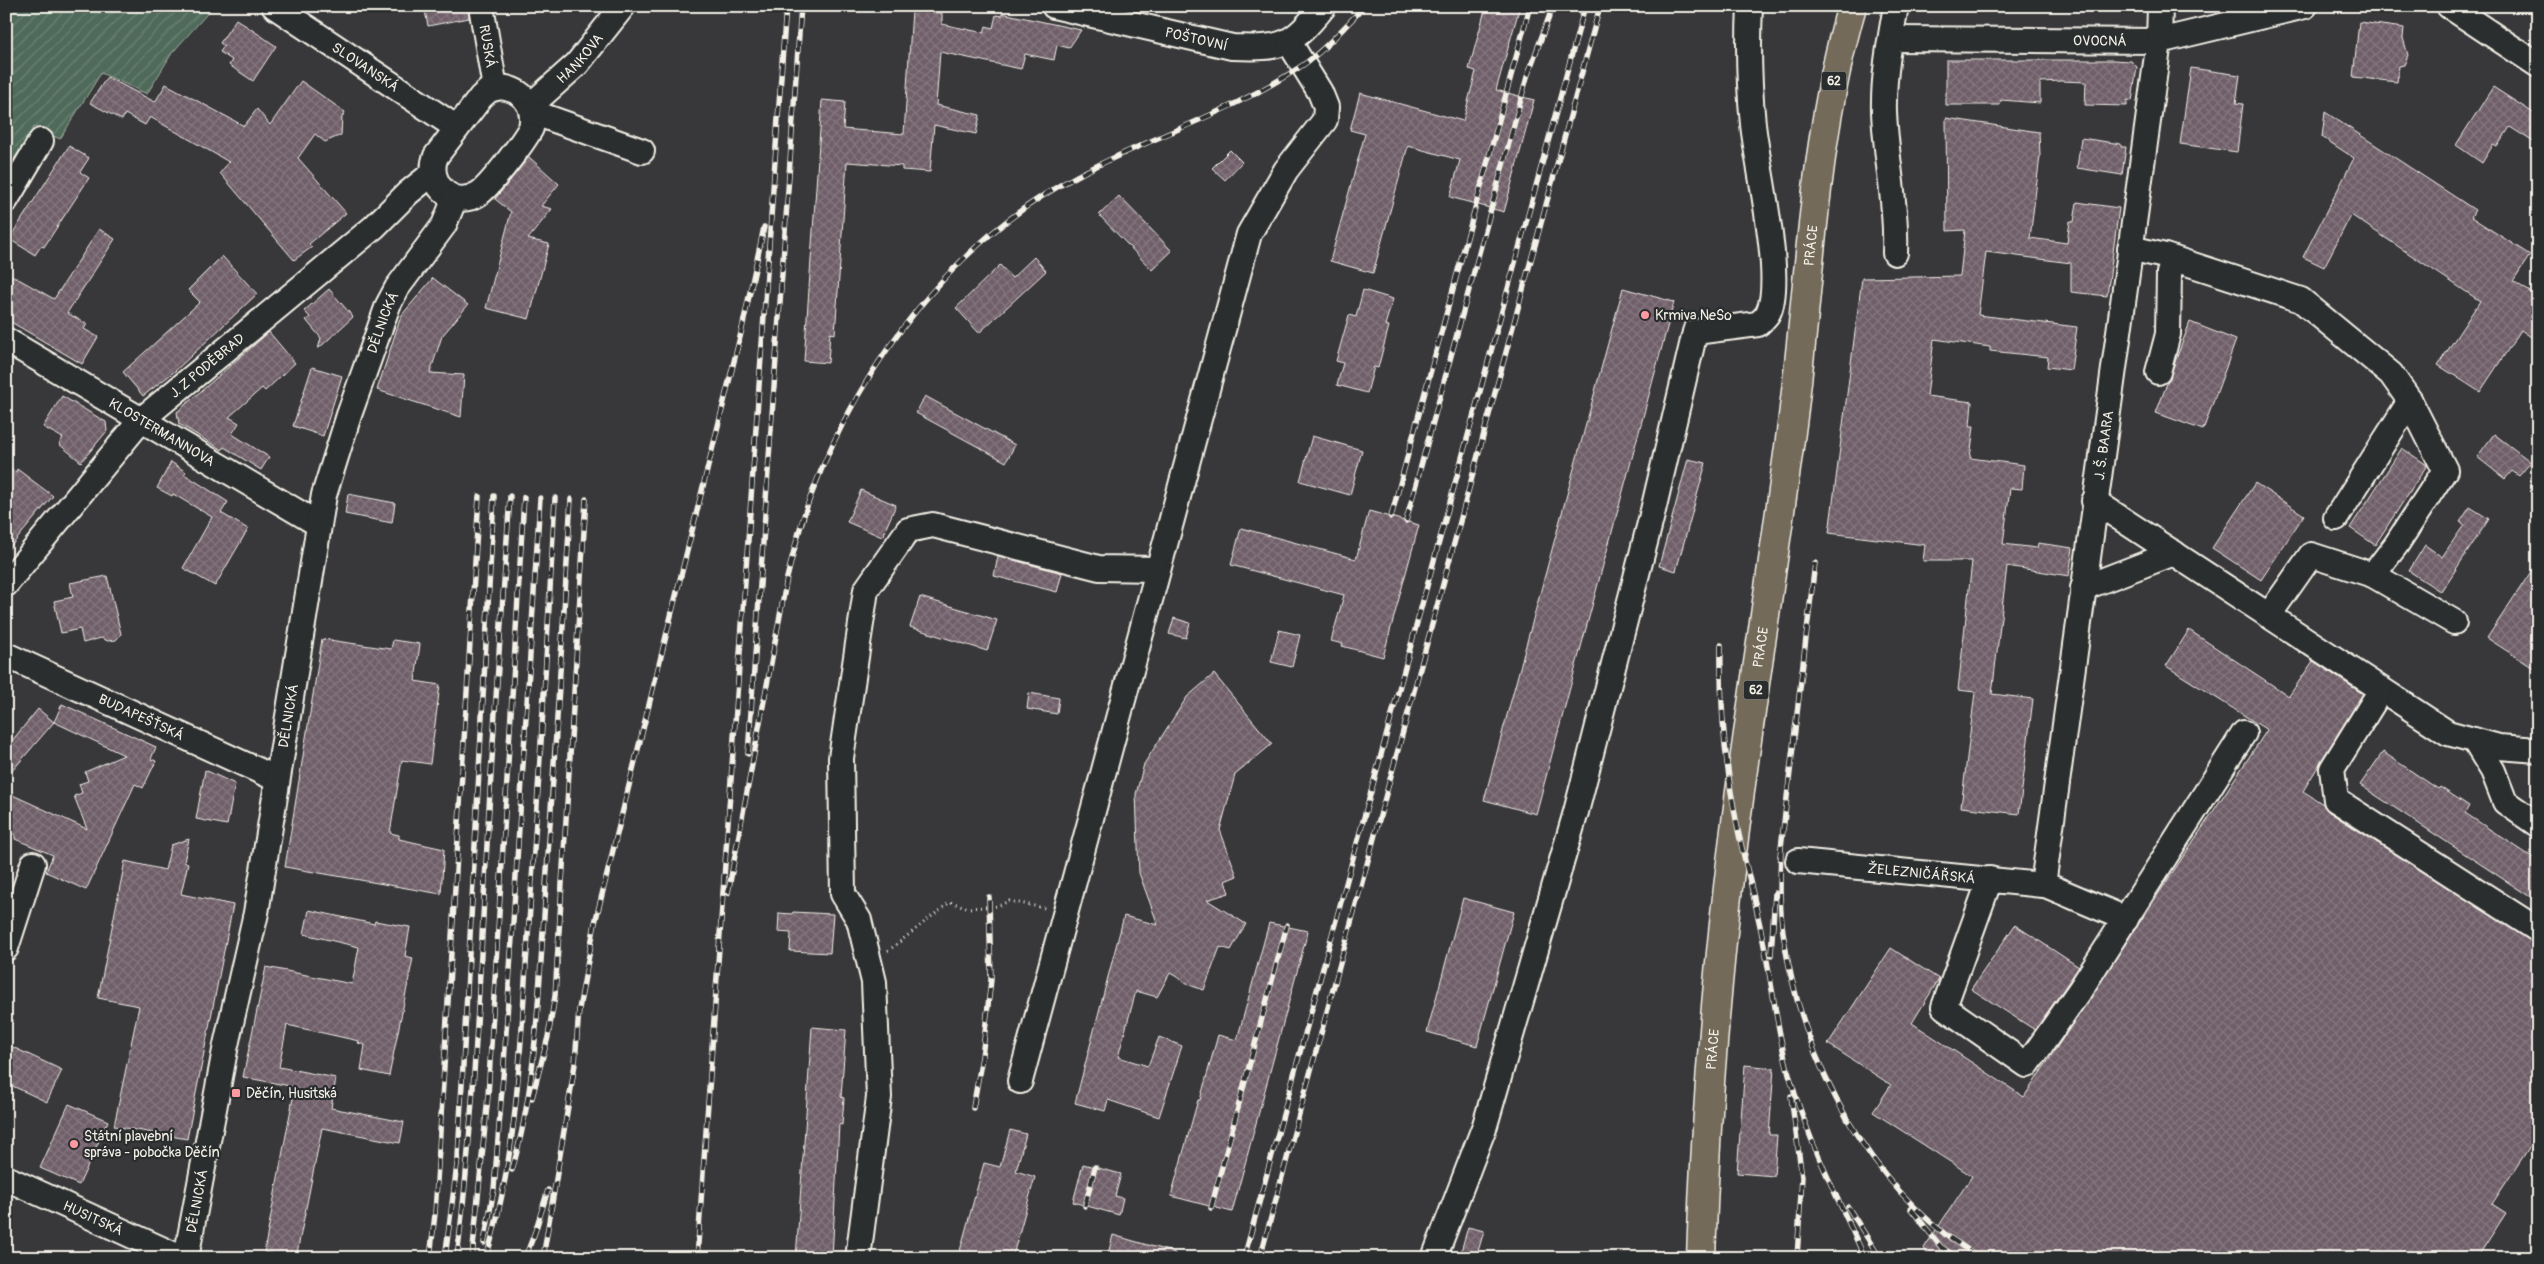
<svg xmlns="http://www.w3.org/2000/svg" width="2544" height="1264" viewBox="0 0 2544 1264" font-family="Pangolin,sans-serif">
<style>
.garden{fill:url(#garden-furrows);stroke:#a2aea1}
.building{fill:url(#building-cross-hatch);stroke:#f4f1e8}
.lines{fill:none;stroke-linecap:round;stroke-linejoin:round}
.minor-casing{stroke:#f4f1e8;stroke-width:28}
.major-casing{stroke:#f4f1e8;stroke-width:31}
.path{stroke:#f4f1e8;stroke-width:3;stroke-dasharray:1 4;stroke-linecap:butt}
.minor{stroke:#2a2d2e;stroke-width:24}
.major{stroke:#736b5a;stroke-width:28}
.rail-casing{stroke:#f4f1e8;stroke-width:5.5}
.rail{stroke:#2a2d2e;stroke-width:4;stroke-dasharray:11;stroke-linecap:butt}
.poi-dot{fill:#ff9aa2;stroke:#2a2d2e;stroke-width:2}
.labels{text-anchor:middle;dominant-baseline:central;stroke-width:4.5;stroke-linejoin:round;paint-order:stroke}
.shield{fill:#2a2d2e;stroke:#b7b6b0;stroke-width:1}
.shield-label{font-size:12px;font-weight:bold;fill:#f4f1e8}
.street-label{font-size:14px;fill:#f4f1e8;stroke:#2a2d2e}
.poi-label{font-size:14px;fill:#f4f1e8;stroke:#2a2d2e;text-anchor:start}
</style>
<defs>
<pattern id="garden-furrows" width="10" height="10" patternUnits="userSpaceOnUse" patternTransform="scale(1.25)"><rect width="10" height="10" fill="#506b5a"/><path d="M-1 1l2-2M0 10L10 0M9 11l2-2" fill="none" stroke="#6a8172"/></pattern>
<pattern id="building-cross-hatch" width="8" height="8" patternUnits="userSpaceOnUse" patternTransform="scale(1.25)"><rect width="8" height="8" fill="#6f5f69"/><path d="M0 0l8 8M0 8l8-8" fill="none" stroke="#84767e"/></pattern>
</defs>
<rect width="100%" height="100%" fill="#38373a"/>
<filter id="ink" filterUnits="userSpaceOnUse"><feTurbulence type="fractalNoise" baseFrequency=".02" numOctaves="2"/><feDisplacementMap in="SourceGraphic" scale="10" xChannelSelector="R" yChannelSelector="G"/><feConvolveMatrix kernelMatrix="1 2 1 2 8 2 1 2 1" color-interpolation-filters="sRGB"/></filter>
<g filter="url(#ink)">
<path class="garden" d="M 6,6 L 214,6 L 172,53 L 147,94 L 101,73 L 60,139 L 34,127 L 6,172 Z"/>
<path class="building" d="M 424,6 L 468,6 L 469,18 L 428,26 Z
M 1486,6 L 1520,6 L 1496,90 L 1534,100 L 1504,212 L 1450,197 L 1460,160 L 1408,146 L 1373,273 L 1330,261 L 1365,134 L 1350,130 L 1360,93 L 1463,121 L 1476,71 L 1469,69 Z
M 912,10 L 942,13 L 942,24 L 984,33 L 986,26 L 993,28 L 996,15 L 1002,16 L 1002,13 L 1081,30 L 1069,48 L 1057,45 L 1054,60 L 1025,54 L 1021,69 L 940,52 L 936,105 L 980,115 L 976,134 L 934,125 L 930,172 L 902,170 L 902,166 L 847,162 L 835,334 L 830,333 L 828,363 L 804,361 L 822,100 L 845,102 L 843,129 L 904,134 Z
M 236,19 L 276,46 L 253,81 L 229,65 L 232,60 L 220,52 L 224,46 L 220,43 Z
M 2359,22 L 2404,28 L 2403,38 L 2408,55 L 2404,65 L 2399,66 L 2397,82 L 2353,77 Z
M 1946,60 L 2113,60 L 2131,61 L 2137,67 L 2132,101 L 2127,100 L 2127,106 L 2085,105 L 2086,82 L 2061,81 L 2040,82 L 2040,103 L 2001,100 L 2000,105 L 1946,105 Z
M 2191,68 L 2240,75 L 2236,103 L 2243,104 L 2237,152 L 2180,144 Z
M 107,77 L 155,102 L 166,84 L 244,126 L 257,109 L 270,125 L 301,81 L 345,112 L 342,117 L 341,135 L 325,142 L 315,134 L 298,158 L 346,213 L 309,244 L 312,247 L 294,260 L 220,173 L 229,162 L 150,117 L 145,125 L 125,114 L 122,120 L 90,103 Z
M 2493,87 L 2538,116 L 2538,145 L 2510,127 L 2497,147 L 2493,145 L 2482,163 L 2456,145 Z
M 2325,112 L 2475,210 L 2471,217 L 2530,255 L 2513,281 L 2538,297 L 2538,342 L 2521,330 L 2480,392 L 2438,365 L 2480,301 L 2351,215 L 2324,267 L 2303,257 L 2354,158 L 2322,137 Z
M 1946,118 L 2039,132 L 2040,156 L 2030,238 L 2067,243 L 2070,221 L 2074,222 L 2077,202 L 2119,208 L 2107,296 L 2071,292 L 2071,263 L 1986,252 L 1978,315 L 2077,327 L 2071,370 L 2047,367 L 2048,357 L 1990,351 L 1990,347 L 1934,339 L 1927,396 L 1972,402 L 1970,426 L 1974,426 L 1970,458 L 2024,465 L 2022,489 L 2010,488 L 2003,544 L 2037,548 L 2038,543 L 2073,548 L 2069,576 L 2007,566 L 1992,694 L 2033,699 L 2019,814 L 1961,807 L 1975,692 L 1958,690 L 1972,561 L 1923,561 L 1925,545 L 1829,533 L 1862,278 L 1960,276 L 1965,230 L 1947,231 Z
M 2081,138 L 2121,144 L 2121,147 L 2126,147 L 2122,175 L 2077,168 Z
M 69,146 L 89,158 L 80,172 L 89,178 L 44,247 L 41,246 L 35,255 L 9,239 Z
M 1230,150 L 1242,162 L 1225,180 L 1212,168 Z
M 529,157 L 559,184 L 541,206 L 552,209 L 528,239 L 549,244 L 529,319 L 486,308 L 511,212 L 495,199 Z
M 1119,196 L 1172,251 L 1152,270 L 1099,215 Z
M 99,229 L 115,239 L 67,313 L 87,324 L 84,329 L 98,337 L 82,364 L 6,319 L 6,272 L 54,299 Z
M 222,256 L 257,294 L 175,371 L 143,396 L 123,372 L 200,302 L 188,290 Z
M 1034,257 L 1046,271 L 979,333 L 956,308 L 1000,265 L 1012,278 Z
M 433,278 L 468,305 L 442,336 L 430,373 L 464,375 L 461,417 L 377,390 L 401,316 Z
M 1623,288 L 1674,302 L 1536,814 L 1484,800 Z
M 329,289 L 353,317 L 318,349 L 321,338 L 306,320 L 310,317 L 304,311 Z
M 1363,290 L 1393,299 L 1385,325 L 1389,326 L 1378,368 L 1374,367 L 1367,393 L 1337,385 L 1343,363 L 1336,361 L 1349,315 L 1356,317 Z
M 2190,322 L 2236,340 L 2203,430 L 2156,413 Z
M 269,332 L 295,363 L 265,391 L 262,388 L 229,417 L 239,423 L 232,434 L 269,457 L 261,470 L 224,447 L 222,450 L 179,424 L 177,412 Z
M 312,367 L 342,376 L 323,436 L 293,426 Z
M 62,396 L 106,422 L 107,431 L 81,462 L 59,444 L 63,438 L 43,427 Z
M 925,396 L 1015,445 L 1006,462 L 916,413 Z
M 2494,434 L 2531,462 L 2519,476 L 2512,471 L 2505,479 L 2477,457 Z
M 1312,436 L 1362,450 L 1350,495 L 1300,481 Z
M 2402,448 L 2427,465 L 2375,545 L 2350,528 Z
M 1688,459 L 1706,463 L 1676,571 L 1659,566 Z
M 171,462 L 186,472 L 184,474 L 228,502 L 221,513 L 248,529 L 215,586 L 183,568 L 212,517 L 173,494 L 172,496 L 157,488 Z
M 6,467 L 16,472 L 17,469 L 53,496 L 6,552 Z
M 2255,483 L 2304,515 L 2261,580 L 2212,548 Z
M 861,490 L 896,505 L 882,537 L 847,522 Z
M 348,494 L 395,503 L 392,523 L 345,514 Z
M 2470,507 L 2489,519 L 2441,592 L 2409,571 L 2425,545 L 2442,557 L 2464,525 L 2460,522 Z
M 1369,511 L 1419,525 L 1383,657 L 1342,646 L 1343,644 L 1331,641 L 1344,595 L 1231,565 L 1241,528 L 1356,559 Z
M 998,556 L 1062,573 L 1057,592 L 994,576 Z
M 2538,561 L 2538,671 L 2487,638 Z
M 107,576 L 121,634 L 116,640 L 108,641 L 101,638 L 83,643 L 80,629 L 61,633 L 54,601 L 73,597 L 70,583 Z
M 920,597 L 997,620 L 987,651 L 910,627 Z
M 1174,618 L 1190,623 L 1186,638 L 1169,634 Z
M 1279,630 L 1300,635 L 1292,667 L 1271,662 Z
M 2189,630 L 2289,696 L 2313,661 L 2363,694 L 2303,791 L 2323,804 L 2329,812 L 2538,945 L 2538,1134 L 2492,1204 L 2506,1213 L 2477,1258 L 1929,1258 L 1924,1248 L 1972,1176 L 1873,1112 L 1891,1085 L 1828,1044 L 1891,948 L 1939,979 L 1912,1023 L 2024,1097 L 2267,730 L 2166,666 Z
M 322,639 L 391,649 L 393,640 L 420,644 L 415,681 L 440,685 L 430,764 L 402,760 L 390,833 L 399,835 L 399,839 L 444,849 L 441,894 L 285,867 Z
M 1214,674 L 1272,744 L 1235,775 L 1220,830 L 1237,876 L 1225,881 L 1229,893 L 1207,900 L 1246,924 L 1231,950 L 1220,947 L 1204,990 L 1192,986 L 1170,973 L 1157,997 L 1136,991 L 1118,1057 L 1148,1066 L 1159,1037 L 1182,1046 L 1159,1117 L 1108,1100 L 1105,1111 L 1075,1103 L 1124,916 L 1158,925 L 1139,873 L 1136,794 L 1144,764 L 1187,697 Z
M 1029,693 L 1059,698 L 1057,714 L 1027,709 Z
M 62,704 L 156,747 L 151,759 L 156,761 L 143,788 L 135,784 L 86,890 L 46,872 L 53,855 L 15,839 L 15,834 L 6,835 L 6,792 L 87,829 L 74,796 L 82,793 L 79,784 L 88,781 L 85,772 L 124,755 L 54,722 Z
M 38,709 L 54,722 L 6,778 L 6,748 Z
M 2383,752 L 2438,789 L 2440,787 L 2469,806 L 2465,813 L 2538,861 L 2538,902 L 2360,785 Z
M 205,770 L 235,784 L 227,825 L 196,819 Z
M 189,839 L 184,862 L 188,863 L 181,894 L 233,905 L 187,1139 L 114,1126 L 139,1006 L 98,998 L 125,861 L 165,870 L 171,845 Z
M 1463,898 L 1514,912 L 1477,1046 L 1427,1032 Z
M 309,910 L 374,924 L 375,921 L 410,927 L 405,956 L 413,958 L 389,1076 L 361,1070 L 365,1045 L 358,1043 L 359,1041 L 287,1025 L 279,1067 L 336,1078 L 331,1108 L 404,1122 L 400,1143 L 322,1128 L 296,1258 L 289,1258 L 264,1252 L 295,1087 L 243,1077 L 266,967 L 352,984 L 359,947 L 304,934 Z
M 793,912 L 833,914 L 830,953 L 790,951 L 791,933 L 778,932 L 779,913 L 792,914 Z
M 1269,923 L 1308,931 L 1232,1212 L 1171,1196 L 1198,1100 L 1200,1100 L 1218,1035 L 1237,1040 Z
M 2015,925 L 2079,967 L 2035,1030 L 1971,989 Z
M 812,1027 L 846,1030 L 841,1097 L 844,1098 L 842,1125 L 839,1124 L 832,1258 L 796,1258 Z
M 6,1044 L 62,1070 L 47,1102 L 6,1083 Z
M 1745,1065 L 1774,1068 L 1769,1135 L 1777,1135 L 1774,1176 L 1737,1173 Z
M 69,1104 L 108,1121 L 79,1185 L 40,1168 Z
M 1010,1130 L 1026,1134 L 1016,1171 L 1035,1177 L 1013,1255 L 1011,1258 L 958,1258 L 984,1163 L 1000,1167 Z
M 1083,1164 L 1121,1174 L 1115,1196 L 1123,1198 L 1119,1215 L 1073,1202 Z
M 1468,1227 L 1484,1231 L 1476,1258 L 1459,1258 Z
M 1113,1235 L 1175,1253 L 1174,1258 L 1107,1258 Z"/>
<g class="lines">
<g class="minor-casing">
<g id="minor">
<path id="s1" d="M 274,6 L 457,128"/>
<path id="s2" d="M 481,6 L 495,88"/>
<path id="s3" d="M 1054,6 L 1232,47 C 1284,49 1291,46 1324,6"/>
<path d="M 2449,6 L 2538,65"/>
<path id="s4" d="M 1891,39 L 2159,41 L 2305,6"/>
<path d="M 500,87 C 522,89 536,105 531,128 C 524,141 490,187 478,194 C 452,210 425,182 436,156 L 481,97 L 489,90 Z"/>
<path id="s5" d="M 530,106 L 577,64 L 623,6"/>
<path d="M 532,112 L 642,151"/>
<path d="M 6,200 L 41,141"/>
<path d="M 2130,248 L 2165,256 L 2301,300 L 2391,374 L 2410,401 L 2445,470 L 2396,545 L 2373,575"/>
<path d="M 1895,253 C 1897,206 1886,159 1884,112 C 1883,78 1890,40 1896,6"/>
<path id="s6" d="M 6,340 L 318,524"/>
<path d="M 2158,372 L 2168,334 L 2169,273 L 2174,259"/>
<path d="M 2094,501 L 2448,733 L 2499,747 L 2538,750"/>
<path d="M 2336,518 L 2410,401"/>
<path id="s7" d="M 6,584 L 141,420 L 374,227 L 408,193 L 433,173"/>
<path d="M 2083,588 L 2174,553"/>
<path d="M 2269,615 L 2311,555 L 2373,575 L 2454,622"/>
<path id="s8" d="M 6,655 L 277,779"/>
<path d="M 2381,690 L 2332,769 L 2336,800 L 2538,930"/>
<path d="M 2474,740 L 2493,771 L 2505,802 L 2538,825"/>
<path id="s9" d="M 1798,861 L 2043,885 L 2159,41 L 2160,6"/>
<path d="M 1990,879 L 1944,1007 L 2027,1065 L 2080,990 L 2244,733"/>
<path d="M 2048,886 L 2126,919"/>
<path d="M 6,948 L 33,864"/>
<path d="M 1020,1081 L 1249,234 L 1286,170 L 1325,120 L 1326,107 L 1320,92 L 1289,42"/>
<path id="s10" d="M 6,1178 L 181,1258"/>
<path id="s11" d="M 186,1258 L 226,1045 L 256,913 L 324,495 L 349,415 L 388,305 L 397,288 L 444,225 L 455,198"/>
<path d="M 858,1258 L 879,1097 L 874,982 L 859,920 L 843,894 L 841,758 L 866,590 L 908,530 L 933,525 L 1099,568 L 1157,569"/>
<path d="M 1434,1258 L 1485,1125 L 1576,812 L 1651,519 L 1695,332 L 1758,324 C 1761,321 1766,317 1768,313 C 1785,280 1757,166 1753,124 C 1749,85 1748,46 1750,6"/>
</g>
</g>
<g class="major-casing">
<g id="major">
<path id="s12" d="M 1701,1258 C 1704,1163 1710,1068 1719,973 C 1736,792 1767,612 1791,432 C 1810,290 1812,144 1852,6"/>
</g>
</g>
<path class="path" d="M 888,951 L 950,902 L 969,908 L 998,906 L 1009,901 L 1045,908"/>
<use href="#minor" class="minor"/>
<use href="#major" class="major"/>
<g class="rail-casing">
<path id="rail" d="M 1391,517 L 1530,6
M 1406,521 L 1527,77 L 1553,6
M 1721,645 C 1720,705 1725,766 1737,825 C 1743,856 1752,886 1758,917 C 1769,963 1774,1009 1784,1054 C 1800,1125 1835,1192 1865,1258
M 748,754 L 801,6
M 1781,849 C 1780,876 1779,904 1783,932 C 1799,1045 1854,1162 1946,1235 C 1957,1243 1969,1250 1980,1258
M 1780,856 L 1815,563
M 728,893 L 787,578 C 794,550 801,520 812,493 C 861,364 954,240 1077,176 C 1152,136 1232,113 1303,65 C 1326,49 1345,26 1365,6
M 1771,955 L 1775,893
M 1791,1096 L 1802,1177 L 1797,1258
M 532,1098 L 548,1037 L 555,996 L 586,499
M 973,1108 L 982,1057 L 991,980 L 989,897
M 512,1170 C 536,1089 538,1000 544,916 C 554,777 562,638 571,499
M 1085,1206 L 1095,1167
M 1848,1207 L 1880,1258
M 1211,1208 L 1287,925
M 1911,1209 L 1941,1247 L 1958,1258
M 484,1243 L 494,1189 L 504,1064 L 540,498
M 430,1258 L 435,1214 L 479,496
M 445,1258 L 458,1157 L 494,496
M 457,1258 C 474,1121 479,983 487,845 C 493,729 502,612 510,496
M 472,1258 L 488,1096 L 524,497
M 486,1258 C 517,1158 520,1054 527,950 C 538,800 547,649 555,498
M 525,1258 L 535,1232 L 548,1190
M 543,1258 L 575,1064 L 579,1009 L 595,923 L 742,329 L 764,227
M 697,1258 L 786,6
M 1244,1258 L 1585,6
M 1260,1258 L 1600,6"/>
</g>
<use href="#rail" class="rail"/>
</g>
</g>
<g class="poi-dot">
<circle cx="1645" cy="315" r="5"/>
<rect x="231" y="1088" width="10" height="10" rx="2.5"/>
<circle cx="74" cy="1144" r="5"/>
</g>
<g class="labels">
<g class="shield">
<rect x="1821.5" y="71.5" width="25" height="19" rx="4"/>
<rect x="1743.5" y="680.5" width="25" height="19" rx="4"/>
</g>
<g class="shield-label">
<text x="1834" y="81">62</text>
<text x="1756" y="690">62</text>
</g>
<g class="street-label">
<text stroke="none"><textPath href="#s3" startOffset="146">POŠTOVNÍ</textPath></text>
<text stroke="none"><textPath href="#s4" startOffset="209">OVOCNÁ</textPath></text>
<text stroke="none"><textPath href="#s2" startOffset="41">RUSKÁ</textPath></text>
<text stroke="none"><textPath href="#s5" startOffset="69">HANKOVA</textPath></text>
<text stroke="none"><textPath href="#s1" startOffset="110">SLOVANSKÁ</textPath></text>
<text stroke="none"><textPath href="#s12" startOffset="1019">PRÁCE</textPath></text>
<text stroke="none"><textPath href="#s11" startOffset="958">DĚLNICKÁ</textPath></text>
<text stroke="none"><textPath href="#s7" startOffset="298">J. Z PODĚBRAD</textPath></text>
<text stroke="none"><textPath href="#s6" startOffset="181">KLOSTERMANNOVA</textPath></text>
<text stroke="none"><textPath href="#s9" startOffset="690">J. Š. BAARA</textPath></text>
<text stroke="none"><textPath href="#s12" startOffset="614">PRÁCE</textPath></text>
<text stroke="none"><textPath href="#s11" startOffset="552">DĚLNICKÁ</textPath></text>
<text stroke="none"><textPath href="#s8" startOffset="149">BUDAPEŠŤSKÁ</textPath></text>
<text stroke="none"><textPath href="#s9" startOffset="124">ŽELEZNIČÁŘSKÁ</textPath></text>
<text stroke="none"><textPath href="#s12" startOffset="209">PRÁCE</textPath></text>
<text stroke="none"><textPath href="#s11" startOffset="58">DĚLNICKÁ</textPath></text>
<text stroke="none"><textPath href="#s10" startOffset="96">HUSITSKÁ</textPath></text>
</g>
<g class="poi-label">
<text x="1655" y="315">Krmiva NeSo</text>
<text x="246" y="1093">Děčín, Husitská</text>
<text x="84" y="1136">Státní plavební<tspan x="84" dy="16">správa - pobočka Děčín</tspan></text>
</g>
</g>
<rect width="2544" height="1264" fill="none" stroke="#2a2d2e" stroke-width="25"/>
<rect x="12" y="12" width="2519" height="1239" fill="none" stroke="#f4f1e8" stroke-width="2" filter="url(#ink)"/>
</svg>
